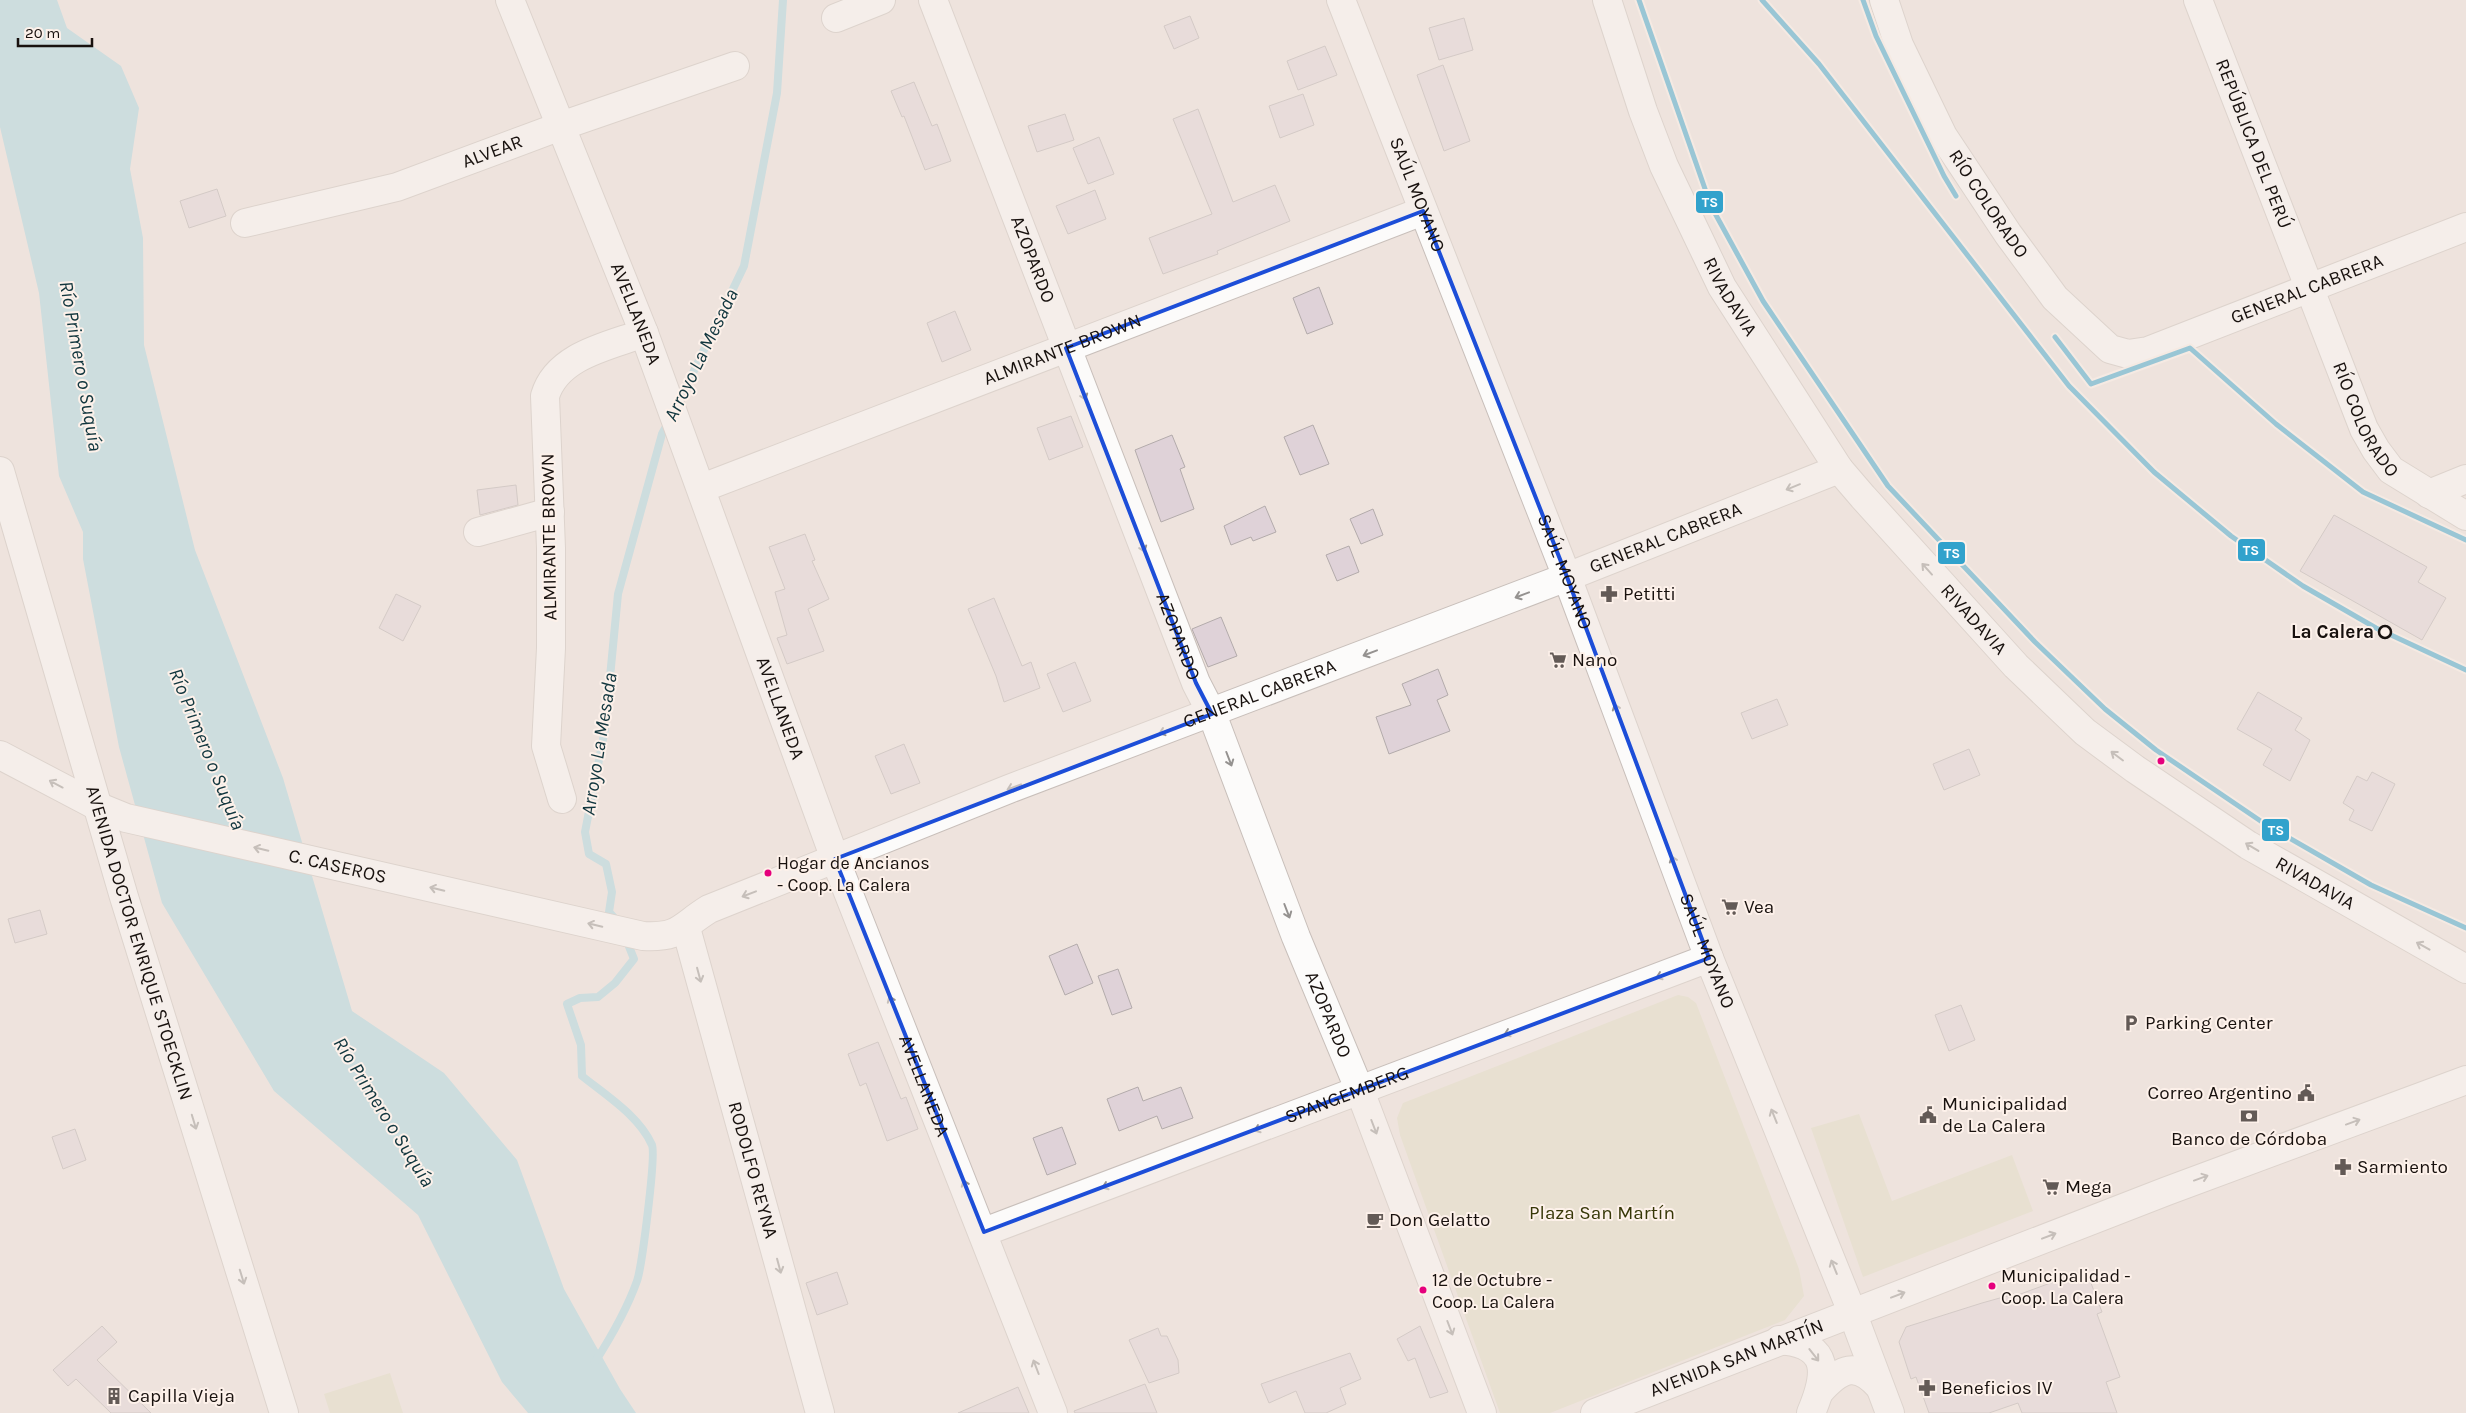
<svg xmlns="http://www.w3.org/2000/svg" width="2466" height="1413" viewBox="0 0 2466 1413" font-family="Karla,sans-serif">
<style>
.green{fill:#dfdbc4}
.water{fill:#a4d4e0}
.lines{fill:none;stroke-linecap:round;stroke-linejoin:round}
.stream{stroke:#a4d4e0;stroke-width:8}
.building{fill:#dfd2d8;stroke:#b3abab}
.minor-casing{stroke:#c8bfba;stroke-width:30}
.minor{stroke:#fcfbfa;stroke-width:28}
.rail-1-casing{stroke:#fdf1ea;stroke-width:9}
.rail-1{stroke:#32a2cc;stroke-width:5}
.oneway{stroke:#959290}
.marked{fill:none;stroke:#1d4ed8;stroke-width:4;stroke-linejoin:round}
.stop-dot{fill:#fdf1ea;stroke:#18110e;stroke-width:2.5}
.bus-dot{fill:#e5007d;stroke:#fdf1ea;stroke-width:2}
.labels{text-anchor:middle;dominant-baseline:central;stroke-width:4;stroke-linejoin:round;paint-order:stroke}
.bus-label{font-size:18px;fill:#18110e;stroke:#fdf1ea;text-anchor:start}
.street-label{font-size:19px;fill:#18110e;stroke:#fdf1ea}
.poi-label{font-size:19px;fill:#18110e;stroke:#fdf1ea;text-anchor:start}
.stop-label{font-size:19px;font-weight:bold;fill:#18110e;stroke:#fdf1ea;text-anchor:end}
.park-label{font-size:19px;fill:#363707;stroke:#fdf1ea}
.water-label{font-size:20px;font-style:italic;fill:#11363e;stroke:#fdf1ea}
.line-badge{stroke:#fdf1ea;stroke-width:2}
.badge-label{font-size:14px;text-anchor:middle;font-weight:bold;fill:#fff}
</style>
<rect width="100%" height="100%" fill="#eee3dd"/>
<path class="green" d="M 1678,995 L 1688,997 L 1696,1003 L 1799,1269 L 1804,1296 L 1785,1320 L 1550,1413 L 1500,1413 L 1400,1135 L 1397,1118 L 1403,1103 Z
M 1859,1114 L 1892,1201 L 2012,1155 L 2033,1211 L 1863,1277 L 1811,1128 Z
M 390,1373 L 403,1413 L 330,1413 L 324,1394 Z"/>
<path class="water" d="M 0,0 L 57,0 L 67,28 L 121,66 L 139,108 L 130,169 L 143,238 L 144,345 L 195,550 L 283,778 L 352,1011 L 444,1073 L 517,1160 L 564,1289 L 620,1389 L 636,1413 L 528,1413 L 502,1382 L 418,1215 L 274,1091 L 162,903 L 119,747 L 83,559 L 83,532 L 59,476 L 39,293 L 0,127 Z"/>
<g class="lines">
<path class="stream" d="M 678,404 L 744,266 L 777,93 L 783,0
M 618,922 L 609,912 L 612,892 L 606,864 L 589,854 L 585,832 L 605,729 L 618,594 L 662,434 L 669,421
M 595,1362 C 611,1337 627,1309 637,1281 C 642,1266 656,1156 652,1145 C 639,1116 607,1096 582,1076 L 581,1045 L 567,1004 L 580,998 L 598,997 L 615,983 L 634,959 L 626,939"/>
</g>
<path class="building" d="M 1190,16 L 1199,38 L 1174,49 L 1164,26 Z
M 1464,18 L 1473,50 L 1439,60 L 1429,28 Z
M 1325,46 L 1337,75 L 1298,90 L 1287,61 Z
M 1443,65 L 1470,141 L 1444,151 L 1417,75 Z
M 914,82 L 932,126 L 937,124 L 951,161 L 925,170 L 904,116 L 902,117 L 891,91 Z
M 1303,94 L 1314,125 L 1280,138 L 1269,106 Z
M 1198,109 L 1233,202 L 1275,185 L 1290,221 L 1217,251 L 1218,254 L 1163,274 L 1149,238 L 1212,214 L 1173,119 Z
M 1065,114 L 1074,140 L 1037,152 L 1028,126 Z
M 1099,137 L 1114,174 L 1088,184 L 1073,148 Z
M 217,189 L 226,216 L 189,228 L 180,201 Z
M 1095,190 L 1106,219 L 1068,234 L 1056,206 Z
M 1319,287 L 1333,324 L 1307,334 L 1293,298 Z
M 955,311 L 971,350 L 942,362 L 927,323 Z
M 1071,416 L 1083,447 L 1049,460 L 1037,428 Z
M 1313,425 L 1329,464 L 1300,475 L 1284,437 Z
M 1172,435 L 1185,467 L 1180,469 L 1194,509 L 1161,522 L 1135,450 Z
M 516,485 L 518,505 L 480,515 L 477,490 Z
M 1265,506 L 1276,532 L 1253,541 L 1251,537 L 1231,545 L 1224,526 Z
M 1373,509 L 1383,535 L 1361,544 L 1350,519 Z
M 2334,515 L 2427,567 L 2418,582 L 2446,598 L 2422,640 L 2300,571 Z
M 805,534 L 815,560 L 812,561 L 829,599 L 808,609 L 824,651 L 787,664 L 777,638 L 787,635 L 775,592 L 785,589 L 769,547 Z
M 1349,546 L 1359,572 L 1337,581 L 1326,555 Z
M 396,594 L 421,606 L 403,641 L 379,628 Z
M 994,598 L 1022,666 L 1031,662 L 1040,688 L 1004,702 L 996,676 L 968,609 Z
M 1221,617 L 1237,656 L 1208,667 L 1192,629 Z
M 1075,662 L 1091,701 L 1063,712 L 1047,674 Z
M 1438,669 L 1448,695 L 1437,700 L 1450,731 L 1389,754 L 1376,717 L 1411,705 L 1402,684 Z
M 2258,692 L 2302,718 L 2295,730 L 2310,740 L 2290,781 L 2263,765 L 2272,749 L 2237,729 Z
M 1777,699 L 1788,725 L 1752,739 L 1741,713 Z
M 904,744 L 920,783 L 891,794 L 875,756 Z
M 1969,749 L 1980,775 L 1944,790 L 1933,764 Z
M 2372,772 L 2395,784 L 2372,831 L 2349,820 L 2354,810 L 2343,803 L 2357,776 L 2367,781 Z
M 40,910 L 47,934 L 15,943 L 8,919 Z
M 1077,944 L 1093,983 L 1065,995 L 1049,956 Z
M 1118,969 L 1132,1008 L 1112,1015 L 1098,976 Z
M 1961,1005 L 1975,1040 L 1949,1051 L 1935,1015 Z
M 878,1042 L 901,1099 L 906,1097 L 918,1129 L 887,1141 L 866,1083 L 860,1086 L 848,1054 Z
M 1138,1087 L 1143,1101 L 1181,1087 L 1193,1118 L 1162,1129 L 1157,1116 L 1119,1131 L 1107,1099 Z
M 1062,1127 L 1076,1164 L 1047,1175 L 1033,1138 Z
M 75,1129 L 86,1160 L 63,1169 L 52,1137 Z
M 2086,1270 L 2102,1312 L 2097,1314 L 2120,1377 L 2106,1382 L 2117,1413 L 2022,1413 L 2018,1403 L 1989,1413 L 1929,1413 L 1916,1377 L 1911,1379 L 1899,1342 L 1906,1327 L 1982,1303 L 2014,1294 L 2015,1296 Z
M 837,1272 L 848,1304 L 817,1315 L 806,1283 Z
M 102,1326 L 117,1342 L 97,1360 L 151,1413 L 111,1413 L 76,1379 L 68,1386 L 53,1370 Z
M 1420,1326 L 1448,1392 L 1430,1398 L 1415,1358 L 1408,1361 L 1397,1339 Z
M 1158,1328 L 1161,1336 L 1167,1336 L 1178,1360 L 1179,1373 L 1149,1383 L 1129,1340 Z
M 1350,1353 L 1361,1379 L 1340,1388 L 1346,1404 L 1326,1413 L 1305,1413 L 1296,1391 L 1269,1403 L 1261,1384 Z
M 1145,1384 L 1157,1413 L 1075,1413 L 1074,1411 Z
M 1018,1387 L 1029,1413 L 958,1413 Z"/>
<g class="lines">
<g class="minor-casing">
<g id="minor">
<path id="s1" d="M 510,0 L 644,333 L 835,859 L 1053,1413"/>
<path id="s2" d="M 933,0 L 1196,683 L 1212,714 L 1296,937 L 1360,1091 L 1482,1413"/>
<path id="s3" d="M 1341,0 L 1567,577 L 1709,958 L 1852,1312 L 1890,1413"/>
<path id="s4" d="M 1607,0 L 1643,111 L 1664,166 L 1722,287 L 1839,469 L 1863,497 L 2016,666 L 2085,732 L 2135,769 L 2248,845 L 2466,969"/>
<path id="s5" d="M 1884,0 L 1899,45 L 1943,136 L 2008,234 L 2055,298 L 2110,349 L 2128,354 L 2148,351 L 2466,227"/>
<path id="s6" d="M 2198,0 L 2364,429 L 2376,450 L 2391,470 L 2466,516"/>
<path d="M 836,18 L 881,0"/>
<path id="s7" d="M 245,223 L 397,187 L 561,126 L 735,66"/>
<path id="s8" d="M 0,471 L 124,897 L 284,1413"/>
<path id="s9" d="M 702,488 L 1423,211"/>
<path d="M 2429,494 L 2466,479"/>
<path d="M 478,532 L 550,512"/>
<path id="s10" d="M 0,755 L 99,807 L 126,818 L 643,936 C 680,938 680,927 709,909 L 1009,789 L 1567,577 L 1839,469"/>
<path d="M 562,799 L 546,746 L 551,648 L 551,548 L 545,396 C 557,355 609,346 644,333"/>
<path id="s11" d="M 686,928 L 820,1413"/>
<path id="s12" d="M 984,1232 L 1709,958"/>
<path d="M 1779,1340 C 1832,1344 1827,1375 1811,1413"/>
<path d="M 1820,1391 C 1841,1368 1856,1361 1879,1386"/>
<path id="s13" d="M 1595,1413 L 2167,1191 L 2466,1080"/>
</g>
</g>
<use href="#minor" class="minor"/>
<g class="rail-1-casing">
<path id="rail-1" d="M 1639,0 L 1711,206 L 1763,301 L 1888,486 L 2035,642 L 2105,709 L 2156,750 L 2265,824 L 2371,885 L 2466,928
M 1762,0 L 1819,64 L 2069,386 L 2154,472 L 2231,536 L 2303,586 L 2376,628 L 2466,670
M 1863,0 L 1876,36 L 1944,176 L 1956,196
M 2055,337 L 2091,384 L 2190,348 L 2276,424 L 2363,492 L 2466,540"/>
</g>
<use href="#rail-1" class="rail-1"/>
</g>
<defs><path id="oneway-shaft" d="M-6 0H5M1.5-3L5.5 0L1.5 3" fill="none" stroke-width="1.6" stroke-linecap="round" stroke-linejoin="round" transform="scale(1.25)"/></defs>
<g class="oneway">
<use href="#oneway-shaft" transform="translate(1083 393) rotate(69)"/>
<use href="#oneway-shaft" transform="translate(1793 487) rotate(158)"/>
<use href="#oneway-shaft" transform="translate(1142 545) rotate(69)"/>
<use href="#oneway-shaft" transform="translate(1927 569) rotate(-132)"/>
<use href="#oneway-shaft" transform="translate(1522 595) rotate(159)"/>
<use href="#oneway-shaft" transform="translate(1370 653) rotate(159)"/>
<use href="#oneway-shaft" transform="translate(1617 711) rotate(-110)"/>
<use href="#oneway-shaft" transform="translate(1166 731) rotate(160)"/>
<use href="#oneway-shaft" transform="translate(2117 756) rotate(-143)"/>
<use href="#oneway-shaft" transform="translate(1229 759) rotate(69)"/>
<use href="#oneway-shaft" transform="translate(56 784) rotate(-152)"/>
<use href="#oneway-shaft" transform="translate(1014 787) rotate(159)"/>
<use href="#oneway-shaft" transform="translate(2252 847) rotate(-149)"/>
<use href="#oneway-shaft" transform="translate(261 849) rotate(-167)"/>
<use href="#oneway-shaft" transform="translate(1674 863) rotate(-110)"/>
<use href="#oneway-shaft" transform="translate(437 889) rotate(-167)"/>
<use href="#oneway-shaft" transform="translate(749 894) rotate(159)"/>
<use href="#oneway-shaft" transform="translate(1287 911) rotate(69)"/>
<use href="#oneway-shaft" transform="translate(595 925) rotate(-167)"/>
<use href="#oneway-shaft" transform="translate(2423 946) rotate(-151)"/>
<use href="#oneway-shaft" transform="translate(699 975) rotate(75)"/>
<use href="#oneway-shaft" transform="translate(1663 975) rotate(159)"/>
<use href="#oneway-shaft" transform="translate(892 1003) rotate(-112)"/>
<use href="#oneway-shaft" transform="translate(1511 1032) rotate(159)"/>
<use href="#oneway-shaft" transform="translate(1774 1116) rotate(-112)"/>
<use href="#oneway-shaft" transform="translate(194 1122) rotate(73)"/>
<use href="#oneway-shaft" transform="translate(2353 1122) rotate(-20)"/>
<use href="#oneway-shaft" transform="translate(1374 1127) rotate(69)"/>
<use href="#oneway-shaft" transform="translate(1261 1128) rotate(159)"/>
<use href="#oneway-shaft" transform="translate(2201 1178) rotate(-20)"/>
<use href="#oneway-shaft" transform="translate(1109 1185) rotate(159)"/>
<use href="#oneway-shaft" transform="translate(966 1187) rotate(-112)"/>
<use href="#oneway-shaft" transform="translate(2049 1236) rotate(-21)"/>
<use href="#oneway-shaft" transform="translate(779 1266) rotate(75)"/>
<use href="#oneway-shaft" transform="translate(1834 1267) rotate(-112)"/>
<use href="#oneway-shaft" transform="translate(242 1277) rotate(73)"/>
<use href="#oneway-shaft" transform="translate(1898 1295) rotate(-21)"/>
<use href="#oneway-shaft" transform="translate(1450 1328) rotate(69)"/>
<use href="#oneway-shaft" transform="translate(1814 1355) rotate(52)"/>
<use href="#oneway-shaft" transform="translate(1036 1367) rotate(-111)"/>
</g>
<path d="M0 0H2466V1413H0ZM 1423,211 L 1567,577 L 1709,958 L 984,1232 L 835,859 L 1212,714 L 1196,683 L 1066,348 Z" fill="#eee3dd" fill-opacity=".55" fill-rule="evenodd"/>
<path class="marked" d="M 1423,211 L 1567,577 L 1709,958 L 984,1232 L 835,859 L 1212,714 L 1196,683 L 1066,348 Z"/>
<defs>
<g id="pharmacy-bare" transform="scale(1.35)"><path d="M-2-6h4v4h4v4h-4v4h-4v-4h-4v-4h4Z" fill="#635a56" stroke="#fdf1ea" stroke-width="2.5" paint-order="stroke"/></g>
<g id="supermarket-bare" transform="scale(1.35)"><path d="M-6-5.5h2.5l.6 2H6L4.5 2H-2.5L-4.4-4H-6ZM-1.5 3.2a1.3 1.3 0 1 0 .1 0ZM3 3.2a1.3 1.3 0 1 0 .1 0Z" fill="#635a56" stroke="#fdf1ea" stroke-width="2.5" paint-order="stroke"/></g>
<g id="parking-bare" transform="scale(1.35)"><path d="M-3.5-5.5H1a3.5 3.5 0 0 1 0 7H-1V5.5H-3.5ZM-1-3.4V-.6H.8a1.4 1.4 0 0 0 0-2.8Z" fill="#635a56" stroke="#fdf1ea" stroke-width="2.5" paint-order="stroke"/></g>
<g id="civic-bare" transform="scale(1.35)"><path d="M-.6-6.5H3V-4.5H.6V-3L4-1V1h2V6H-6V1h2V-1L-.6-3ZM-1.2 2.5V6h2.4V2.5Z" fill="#635a56" stroke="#fdf1ea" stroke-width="2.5" paint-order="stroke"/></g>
<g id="bank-bare" transform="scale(1.35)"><path d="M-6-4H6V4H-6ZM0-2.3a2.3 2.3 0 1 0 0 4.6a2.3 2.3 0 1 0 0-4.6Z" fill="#635a56" stroke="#fdf1ea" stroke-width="2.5" paint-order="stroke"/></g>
<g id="cafe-bare" transform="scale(1.35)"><path d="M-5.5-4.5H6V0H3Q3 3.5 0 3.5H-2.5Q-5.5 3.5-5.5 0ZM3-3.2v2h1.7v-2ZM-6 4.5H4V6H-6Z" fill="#635a56" stroke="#fdf1ea" stroke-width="2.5" paint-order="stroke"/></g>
<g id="building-bare" transform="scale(1.35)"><path d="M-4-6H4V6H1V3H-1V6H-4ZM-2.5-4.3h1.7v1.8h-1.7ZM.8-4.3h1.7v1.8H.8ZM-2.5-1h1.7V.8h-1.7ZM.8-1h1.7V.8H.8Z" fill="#635a56" stroke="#fdf1ea" stroke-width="2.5" paint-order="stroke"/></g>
</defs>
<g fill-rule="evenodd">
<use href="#pharmacy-bare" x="1609" y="594"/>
<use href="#supermarket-bare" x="1558" y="660"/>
<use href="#supermarket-bare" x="1730" y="907"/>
<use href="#parking-bare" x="2131" y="1023"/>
<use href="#civic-bare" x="2306" y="1093"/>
<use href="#civic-bare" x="1928" y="1115"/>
<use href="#bank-bare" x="2249" y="1116"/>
<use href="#pharmacy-bare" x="2343" y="1167"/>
<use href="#supermarket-bare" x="2051" y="1187"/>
<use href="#cafe-bare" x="1375" y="1220"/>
<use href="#pharmacy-bare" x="1927" y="1388"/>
<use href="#building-bare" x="114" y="1396"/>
</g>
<circle class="stop-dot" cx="2385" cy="632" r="6"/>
<g class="bus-dot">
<circle cx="2161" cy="761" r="4.5"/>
<circle cx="768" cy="873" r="4.5"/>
<circle cx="1992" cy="1286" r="4.5"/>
<circle cx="1423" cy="1290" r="4.5"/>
</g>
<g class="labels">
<g class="bus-label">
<text x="777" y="863">Hogar de Ancianos<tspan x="777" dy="22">- Coop. La Calera</tspan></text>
<text x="2001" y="1276">Municipalidad -<tspan x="2001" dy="22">Coop. La Calera</tspan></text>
<text x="1432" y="1280">12 de Octubre -<tspan x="1432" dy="22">Coop. La Calera</tspan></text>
</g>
<g class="street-label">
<text stroke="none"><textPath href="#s6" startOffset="154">REPÚBLICA DEL PERÚ</textPath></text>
<text stroke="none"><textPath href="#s7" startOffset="258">ALVEAR</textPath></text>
<text stroke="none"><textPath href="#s3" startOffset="209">SAÚL MOYANO</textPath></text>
<text stroke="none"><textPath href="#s5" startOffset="230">RÍO COLORADO</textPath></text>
<text stroke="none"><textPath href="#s2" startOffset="278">AZOPARDO</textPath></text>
<text stroke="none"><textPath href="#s5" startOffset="630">GENERAL CABRERA</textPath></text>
<text stroke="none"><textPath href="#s4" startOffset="322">RIVADAVIA</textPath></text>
<text stroke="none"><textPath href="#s1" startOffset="338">AVELLANEDA</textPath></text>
<text stroke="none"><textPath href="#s9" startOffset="386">ALMIRANTE BROWN</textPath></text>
<text stroke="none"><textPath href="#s6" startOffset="452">RÍO COLORADO</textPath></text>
<text transform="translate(549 537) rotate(-91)">ALMIRANTE BROWN</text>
<text stroke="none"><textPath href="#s10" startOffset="1771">GENERAL CABRERA</textPath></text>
<text stroke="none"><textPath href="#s3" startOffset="614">SAÚL MOYANO</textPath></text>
<text stroke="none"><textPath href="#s4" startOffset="728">RIVADAVIA</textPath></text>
<text stroke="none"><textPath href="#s2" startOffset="682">AZOPARDO</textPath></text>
<text stroke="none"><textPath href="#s10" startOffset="1336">GENERAL CABRERA</textPath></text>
<text stroke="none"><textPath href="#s1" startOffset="758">AVELLANEDA</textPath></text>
<text stroke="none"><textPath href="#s10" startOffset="358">C. CASEROS</textPath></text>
<text stroke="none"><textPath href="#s4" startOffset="1162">RIVADAVIA</textPath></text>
<text stroke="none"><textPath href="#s8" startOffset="492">AVENIDA DOCTOR ENRIQUE STOECKLIN</textPath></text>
<text stroke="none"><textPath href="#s3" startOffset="1019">SAÚL MOYANO</textPath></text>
<text stroke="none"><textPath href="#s2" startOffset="1089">AZOPARDO</textPath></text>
<text stroke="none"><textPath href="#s1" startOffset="1162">AVELLANEDA</textPath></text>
<text stroke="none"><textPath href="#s12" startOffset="388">SPANGEMBERG</textPath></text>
<text stroke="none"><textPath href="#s11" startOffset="251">RODOLFO REYNA</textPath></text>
<text stroke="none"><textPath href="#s13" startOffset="152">AVENIDA SAN MARTÍN</textPath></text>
</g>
<g class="poi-label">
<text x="1623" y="594">Petitti</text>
<text x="1572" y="660">Nano</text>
<text x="1744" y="907">Vea</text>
<text x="2145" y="1023">Parking Center</text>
<text x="2292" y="1093" text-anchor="end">Correo Argentino</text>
<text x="1942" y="1104">Municipalidad<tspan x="1942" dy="22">de La Calera</tspan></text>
<text x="2249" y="1139" text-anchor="middle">Banco de Córdoba</text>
<text x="2357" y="1167">Sarmiento</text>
<text x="2065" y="1187">Mega</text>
<text x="1389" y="1220">Don Gelatto</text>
<text x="1941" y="1388">Beneficios IV</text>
<text x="128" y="1396">Capilla Vieja</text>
</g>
<g class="stop-label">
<text x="2374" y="632">La Calera</text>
</g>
<g class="park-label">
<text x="1602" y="1213">Plaza San Martín</text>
</g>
<g class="water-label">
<text transform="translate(701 355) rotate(-64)">Arroyo La Mesada</text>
<text transform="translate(81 366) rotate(80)">Río Primero o Suquía</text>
<text transform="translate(599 744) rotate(-81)">Arroyo La Mesada</text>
<text transform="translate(207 749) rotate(68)">Río Primero o Suquía</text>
<text transform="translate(384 1112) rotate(58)">Río Primero o Suquía</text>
</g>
</g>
<g class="line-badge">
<rect x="1695" y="190" width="29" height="24" rx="5" fill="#32a2cc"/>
<rect x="2237" y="538" width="29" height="24" rx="5" fill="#32a2cc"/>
<rect x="1937" y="541" width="29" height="24" rx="5" fill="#32a2cc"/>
<rect x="2261" y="818" width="29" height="24" rx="5" fill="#32a2cc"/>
</g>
<g class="badge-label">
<text x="1710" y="207">TS</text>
<text x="2251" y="555">TS</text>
<text x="1952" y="558">TS</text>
<text x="2276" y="835">TS</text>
</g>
<path d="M18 38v8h74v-8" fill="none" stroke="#18110e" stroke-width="2.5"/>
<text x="25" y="38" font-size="15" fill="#18110e" stroke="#fdf1ea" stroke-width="4" paint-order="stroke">20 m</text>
</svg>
